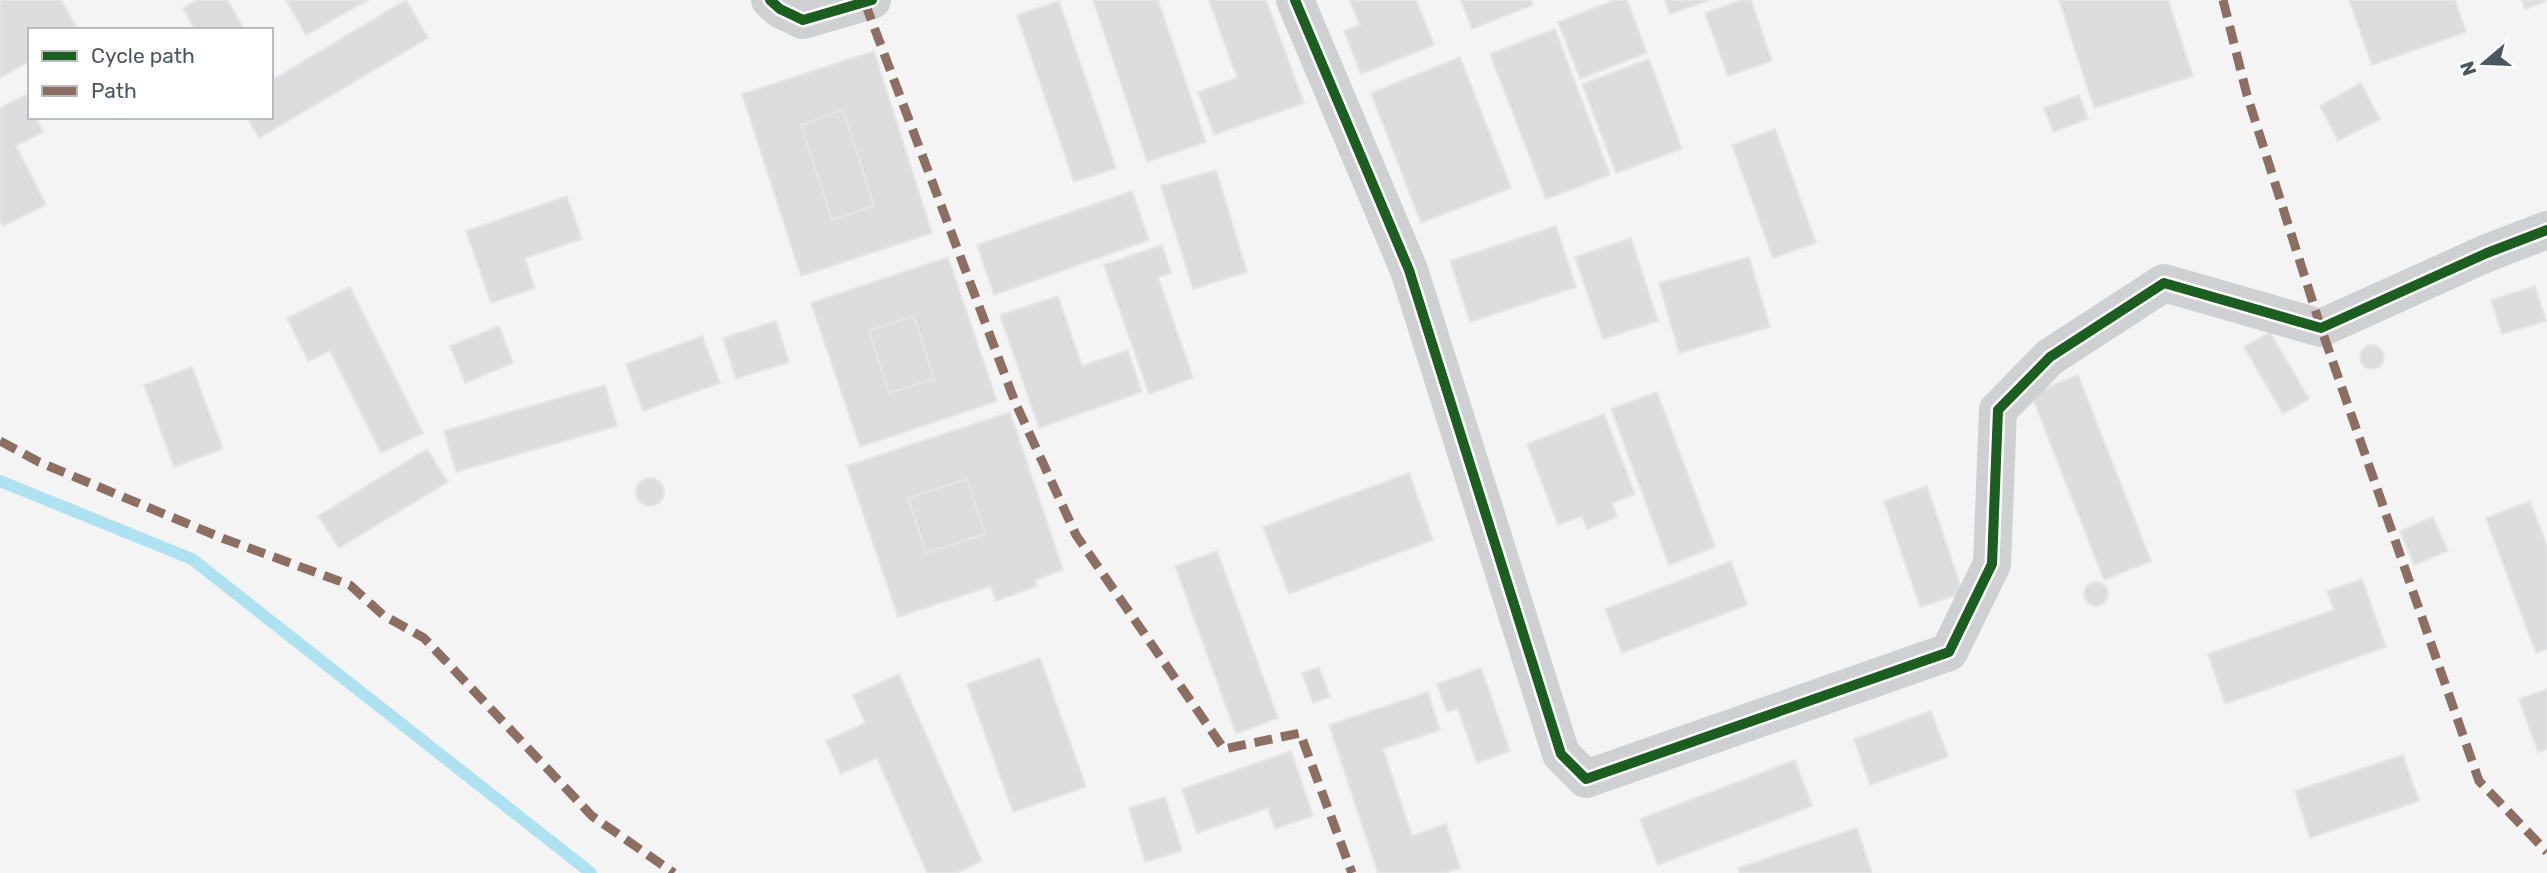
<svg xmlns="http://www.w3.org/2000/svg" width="2547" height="873" viewBox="0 0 2547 873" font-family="Rubik,sans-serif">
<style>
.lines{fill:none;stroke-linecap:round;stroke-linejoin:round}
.stream{stroke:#aee2f0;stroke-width:12}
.building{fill:#ddddde;stroke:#e5e6e7;stroke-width:2;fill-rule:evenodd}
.minor{stroke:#ced0d2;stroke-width:38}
.quiet{stroke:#8d6e63;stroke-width:9;stroke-dasharray:18 9;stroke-linecap:butt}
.cycleway-casing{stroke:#fff;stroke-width:15}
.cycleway{stroke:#1b5e20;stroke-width:10}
</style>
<rect width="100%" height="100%" fill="#f4f4f4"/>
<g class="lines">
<path class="stream" d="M 0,481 L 192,559 L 591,873"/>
</g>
<path class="building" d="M 0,0 L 61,0 L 78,30 L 30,30 L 30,61 L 0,78 Z
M 197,0 L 227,0 L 245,30 L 195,30 L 183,8 Z
M 286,0 L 368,0 L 306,35 Z
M 406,0 L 428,38 L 259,138 L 247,117 L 271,117 L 271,75 L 274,79 Z
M 1093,0 L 1158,0 L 1206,142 L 1147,162 Z
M 1209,0 L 1266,0 L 1304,103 L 1214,135 L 1198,92 L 1237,78 Z
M 1349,0 L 1416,0 L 1434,45 L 1361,74 L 1344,31 L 1360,25 Z
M 1461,0 L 1531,0 L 1533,5 L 1472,29 Z
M 1615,0 L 1627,0 L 1647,53 L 1580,79 L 1558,22 Z
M 1665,0 L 1710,0 L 1670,14 Z
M 1742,0 L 1751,0 L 1772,61 L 1728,76 L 1705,13 Z
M 2059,0 L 2168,0 L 2193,76 L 2094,108 Z
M 2349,0 L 2455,0 L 2466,32 L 2372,65 Z
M 2522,0 L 2547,0 L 2547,1 L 2525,9 Z
M 1059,1 L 1116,168 L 1074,182 L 1017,15 Z
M 1555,29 L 1610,175 L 1546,199 L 1490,54 Z
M 874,51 L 932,233 L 801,276 L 742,94 ZM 843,110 L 874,206 L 832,220 L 801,125 Z
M 1460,57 L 1511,188 L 1421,223 L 1371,93 Z
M 1649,59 L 1682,149 L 1616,173 L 1582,84 Z
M 2361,83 L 2380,119 L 2338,141 L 2320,106 Z
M 25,95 L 30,104 L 30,117 L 36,117 L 43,132 L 16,146 L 46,205 L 3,226 L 0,220 L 0,108 Z
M 2079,95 L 2088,119 L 2053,132 L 2044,108 Z
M 843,110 L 874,206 L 832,220 L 801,125 Z
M 1775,129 L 1816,243 L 1773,258 L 1732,145 Z
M 1216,170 L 1247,272 L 1193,289 L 1161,186 Z
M 1132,191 L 1149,240 L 994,295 L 977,245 Z
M 567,196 L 582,239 L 525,258 L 535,288 L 491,303 L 466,231 Z
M 1556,226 L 1576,287 L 1470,322 L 1450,261 Z
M 1631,238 L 1658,321 L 1603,339 L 1575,257 Z
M 1162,245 L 1171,273 L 1158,277 L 1193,378 L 1149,394 L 1104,265 Z
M 948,257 L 997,401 L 860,447 L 811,303 ZM 914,316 L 934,379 L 889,393 L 869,331 Z
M 1749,257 L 1770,327 L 1679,353 L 1659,283 Z
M 2535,286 L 2546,321 L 2502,334 L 2491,300 Z
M 350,287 L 423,433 L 381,453 L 330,351 L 308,361 L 287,318 Z
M 1058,296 L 1082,366 L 1128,350 L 1142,392 L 1039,428 L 1000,315 Z
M 914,316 L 934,379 L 889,393 L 869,331 Z
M 776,321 L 789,362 L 736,379 L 723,338 Z
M 499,326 L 513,363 L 465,383 L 450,346 Z
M 2270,332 L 2309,399 L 2283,414 L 2244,347 Z
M 702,336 L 720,383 L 643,411 L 626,364 Z
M2360 357a12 12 0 1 1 24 0a12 12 0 1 1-24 0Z
M 192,367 L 223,449 L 174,467 L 144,385 Z
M 2078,375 L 2151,561 L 2104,580 L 2031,394 Z
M 605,385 L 617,426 L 456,472 L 444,431 Z
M 1657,392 L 1715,547 L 1669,565 L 1611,409 Z
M 1010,412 L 1063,570 L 1035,580 L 1037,586 L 996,601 L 991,586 L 898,617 L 847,466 ZM 967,479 L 985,534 L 926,553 L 908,498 Z
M 1604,414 L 1635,494 L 1612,503 L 1617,517 L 1587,529 L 1582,516 L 1558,525 L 1527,444 Z
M 427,449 L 448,482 L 339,548 L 318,516 Z
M 1409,473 L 1433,540 L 1289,594 L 1263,527 Z
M636 492a14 14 0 1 1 28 0a14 14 0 1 1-28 0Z
M 967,479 L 985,534 L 926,553 L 908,498 Z
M 1927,486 L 1963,593 L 1920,607 L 1884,501 Z
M 2530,501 L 2547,546 L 2547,649 L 2536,653 L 2486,518 Z
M 2433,517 L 2448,551 L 2414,565 L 2400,531 Z
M 1217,551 L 1278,718 L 1236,734 L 1175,566 Z
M 1731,561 L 1747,605 L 1622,653 L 1605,609 Z
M 2362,579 L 2386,647 L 2225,704 L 2208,654 L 2334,610 L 2327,591 Z
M2084 594a12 12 0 1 1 24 0a12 12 0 1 1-24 0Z
M 1040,658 L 1086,787 L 1013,812 L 967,684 Z
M 1319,667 L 1330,697 L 1313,703 L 1302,673 Z
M 1481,668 L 1510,751 L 1477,763 L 1458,709 L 1447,712 L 1437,684 Z
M 899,674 L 982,861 L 956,873 L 927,873 L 877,758 L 841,774 L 826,741 L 865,723 L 853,695 Z
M 2547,689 L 2547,749 L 2538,752 L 2519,699 Z
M 1428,692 L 1440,730 L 1383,749 L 1412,836 L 1446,824 L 1460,868 L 1444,873 L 1378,873 L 1329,725 Z
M 1931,711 L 1948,757 L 1870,785 L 1854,739 Z
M 1291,751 L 1313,816 L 1275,829 L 1268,808 L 1197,833 L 1182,789 Z
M 2403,755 L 2419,801 L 2310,838 L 2295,791 Z
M 1795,760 L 1812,806 L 1658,865 L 1640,819 Z
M 1165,797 L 1182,851 L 1145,862 L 1129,808 Z
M 1857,828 L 1872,873 L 1740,873 L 1738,868 Z"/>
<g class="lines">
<path class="minor" d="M 770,0 L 780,9 L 803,20 L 872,0
M 1295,0 L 1409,270 L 1561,754 L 1586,779 L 1949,652 L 1992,564 L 1998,410 L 2050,357 L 2164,283 L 2321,328 L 2487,253 L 2547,230"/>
<path class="quiet" d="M 2223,0 L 2247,95 L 2321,328 L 2479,781 L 2547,852
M 865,3 L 1015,402 L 1076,535 L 1224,749 L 1300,733 L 1352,873
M 0,441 L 39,462 L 222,538 L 350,585 L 383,615 L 424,638 L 592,816 L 674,873"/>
<g class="cycleway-casing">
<path id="cycleway" d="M 770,0 L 780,9 L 803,20 L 872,0
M 1295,0 L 1409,270 L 1561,754 L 1586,779 L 1949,652 L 1992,564 L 1998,410 L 2050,357 L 2164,283 L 2321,328 L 2487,253 L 2547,230"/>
</g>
<use href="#cycleway" class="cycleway"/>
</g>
<rect x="28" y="28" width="245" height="91" fill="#ffffff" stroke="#b7bbc0" stroke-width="2"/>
<rect x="42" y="51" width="35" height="10" fill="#1b5e20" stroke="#b7bbc0" stroke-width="2"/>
<text x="91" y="63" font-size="21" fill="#4a5661">Cycle path</text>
<rect x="42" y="86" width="35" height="10" fill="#8d6e63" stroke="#b7bbc0" stroke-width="2"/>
<text x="91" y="98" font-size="21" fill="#4a5661">Path</text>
<g transform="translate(2484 63) rotate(251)" stroke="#ffffff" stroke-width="5" paint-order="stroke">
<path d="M0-5L12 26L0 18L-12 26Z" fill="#4a5661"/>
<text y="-10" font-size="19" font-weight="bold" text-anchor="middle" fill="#4a5661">N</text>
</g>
</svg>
